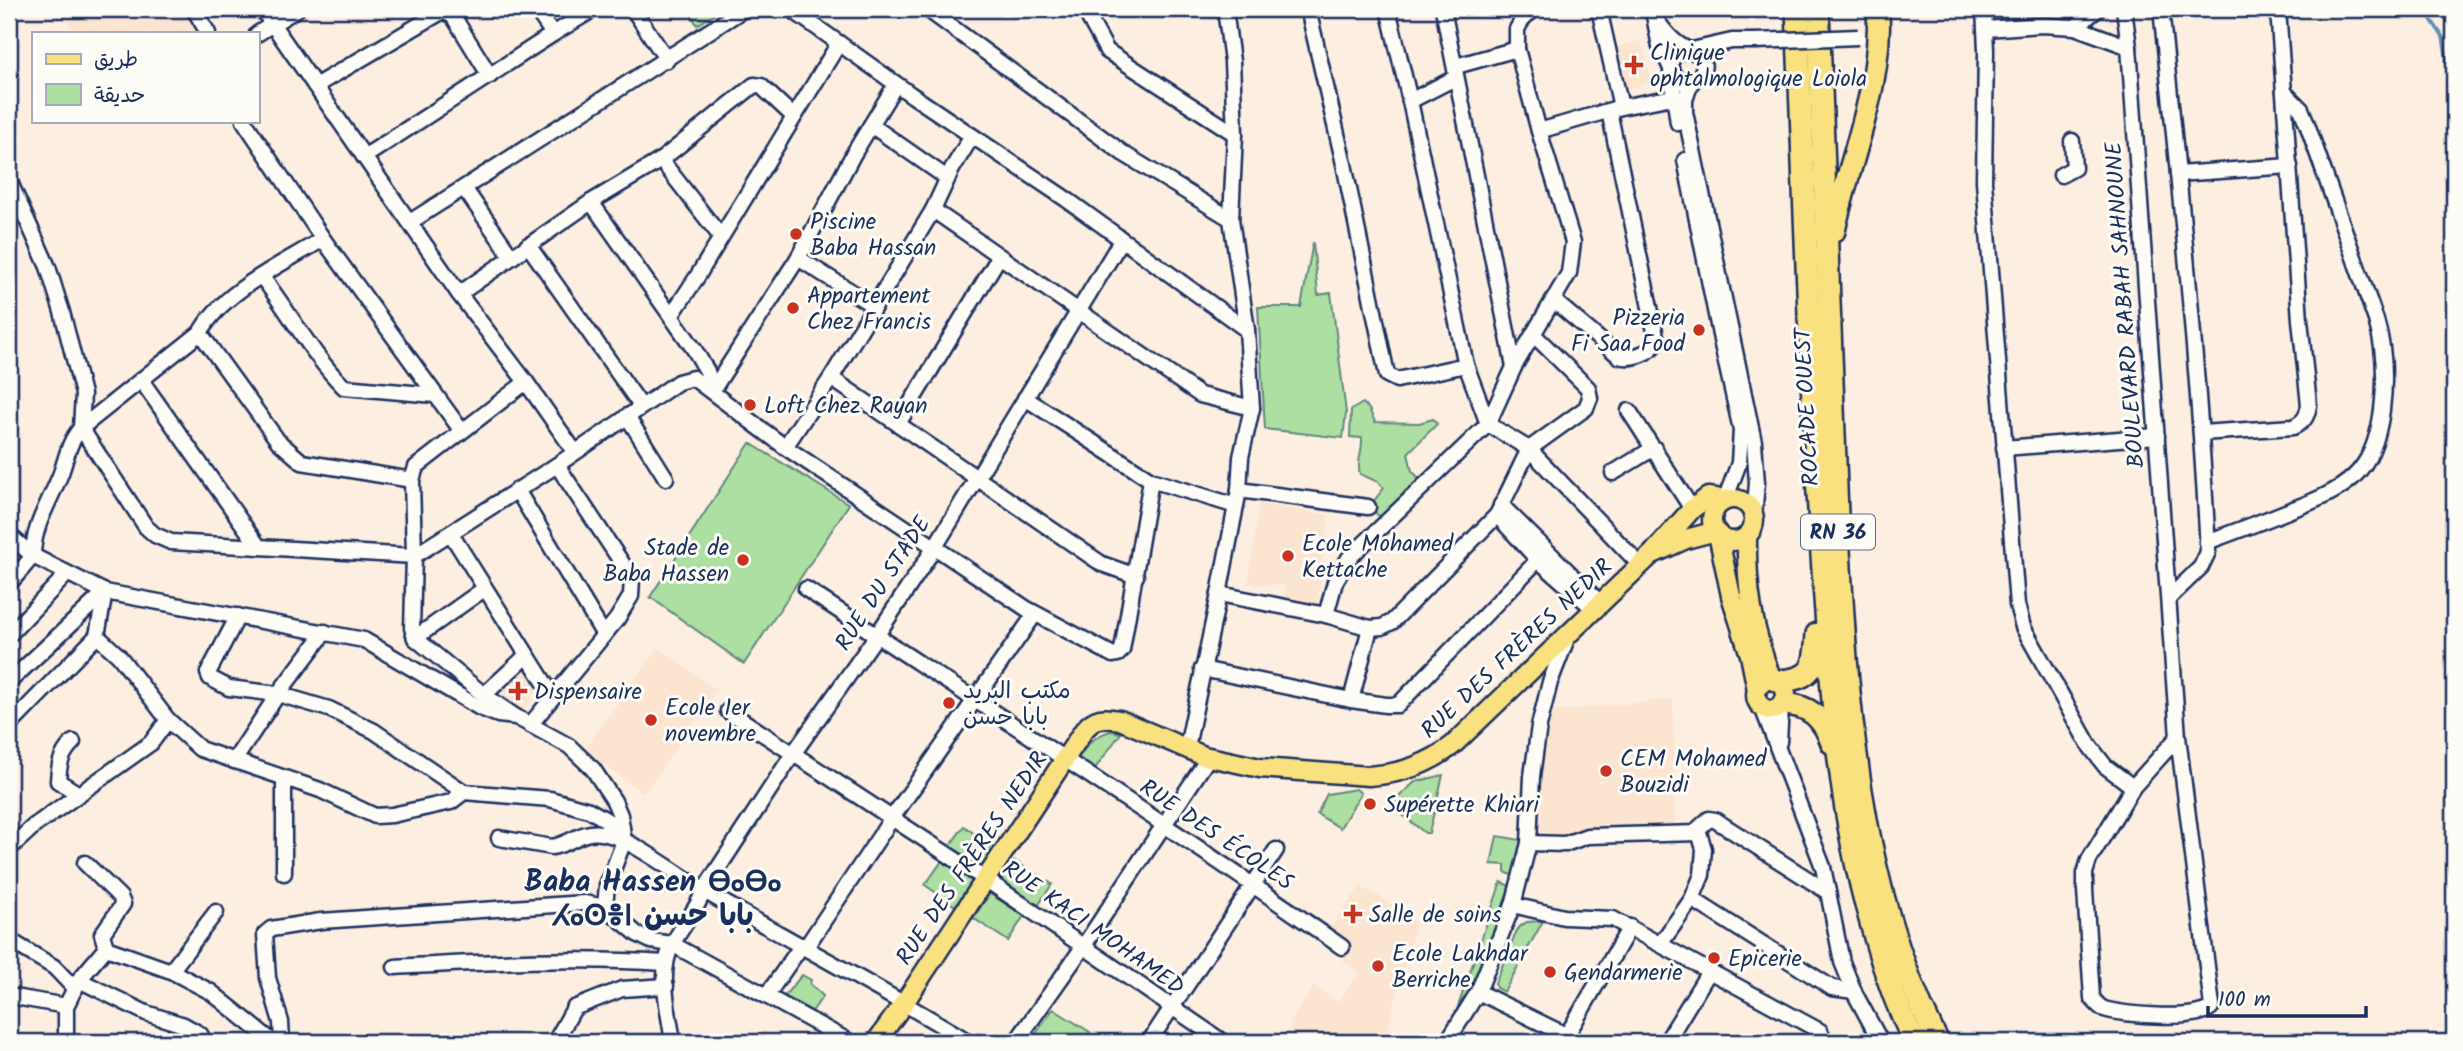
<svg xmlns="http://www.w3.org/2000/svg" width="2463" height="1051" font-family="Kalam,'Playpen Sans Arabic','Noto Sans Tifinagh',sans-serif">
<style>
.built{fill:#fbe4d0}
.green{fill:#acdfa1;stroke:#648780;stroke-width:2}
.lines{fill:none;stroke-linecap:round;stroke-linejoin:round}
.stream{stroke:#5f90b4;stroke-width:3.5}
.minor-casing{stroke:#1b2f5e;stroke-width:19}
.major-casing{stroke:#1b2f5e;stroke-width:23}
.highway-casing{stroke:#1b2f5e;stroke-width:26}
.minor{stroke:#fdfcf7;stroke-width:14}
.major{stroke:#fae180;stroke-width:18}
.highway{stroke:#fae180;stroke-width:21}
.minor-bridge-casing{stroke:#1b2f5e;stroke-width:19;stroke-linecap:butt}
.minor-bridge{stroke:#fdfcf7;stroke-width:14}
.poi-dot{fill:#c8321e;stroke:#fdfcf7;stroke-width:2.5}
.labels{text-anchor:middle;stroke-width:6;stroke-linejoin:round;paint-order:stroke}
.shield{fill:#fdfcf7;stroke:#5f6c8c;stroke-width:2}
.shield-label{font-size:21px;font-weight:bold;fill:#1b2f5e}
.poi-label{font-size:23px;fill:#1b2f5e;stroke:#fdfcf7;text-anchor:start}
.street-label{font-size:23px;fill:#1b2f5e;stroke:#fdfcf7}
.district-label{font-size:30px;font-weight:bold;fill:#1b2f5e;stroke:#fdfcf7}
</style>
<rect width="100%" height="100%" fill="#fceee0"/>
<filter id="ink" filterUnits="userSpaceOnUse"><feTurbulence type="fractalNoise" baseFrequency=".0143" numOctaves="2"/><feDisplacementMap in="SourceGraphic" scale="14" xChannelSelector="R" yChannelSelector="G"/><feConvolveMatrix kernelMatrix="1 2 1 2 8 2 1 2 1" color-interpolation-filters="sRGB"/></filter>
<g filter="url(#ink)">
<g class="built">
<path d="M75,9h111l13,24h-125l-7,-14z"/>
<path d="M1641,41l10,42 -24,6 -10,-42z"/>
<path d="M1259,504l70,11 -12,92 -33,-6v-16l-36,-1z"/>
<path d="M658,648l59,42 -73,103 -60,-43z"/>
<path d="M524,669l13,20 -13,22 -26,-17z"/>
<path d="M1673,699l2,126 -134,10 -3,-83 10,-40z"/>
<path d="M1360,887l18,9 38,27 -32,119h-61v-5l-31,-3 -2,-12 24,-35 24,15 21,-30 -16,-11 9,-14 -9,-3 -16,-11z"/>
</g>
<g class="green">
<path d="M688,9h32l1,1 -24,15z"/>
<path d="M1313,242l5,53 13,-2 15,120 -3,25 -78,-9 -7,-122h43z"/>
<path d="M1363,403l6,6 6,13 44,1 14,-4 4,5 -29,29 4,18 9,9 -16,11 -10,16 -14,11 -12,-11 15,-19 -6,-6 -18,-8c-4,-12 3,-23 2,-36l-12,-1 1,-27z"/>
<path d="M750,443l99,61 -105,160 -94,-67z"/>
<path d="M1111,731l10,2 -27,37 -16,-12c9,-13 17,-23 33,-27z"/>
<path d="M1443,775l-14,58h-4l-35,-28 25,-23z"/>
<path d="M1356,789l5,4 -21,35 -23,-14 10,-20z"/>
<path d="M964,826l32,24 -17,21 -32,-21z"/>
<path d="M1497,836l24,4 -7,36 -9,-4v-7l-14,-1z"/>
<path d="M942,861l32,22 -16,25 -33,-23z"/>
<path d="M1015,861l37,23 -16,25 -38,-25z"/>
<path d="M1501,882l9,4 -35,99 -21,33z"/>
<path d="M990,894l34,22 -16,25 -35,-23z"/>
<path d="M1543,921l-39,71 -8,-4 -1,-5 23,-55 9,-6z"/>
<path d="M802,975l9,5 -1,4 13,12 -14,20 -28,-16z"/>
<path d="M1053,1009l37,23 -6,10h-54z"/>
</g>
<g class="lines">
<path class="stream" d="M2424,9l19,28 5,29 6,17"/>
<defs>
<g id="minor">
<path d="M194,9l14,24"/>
<path d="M262,9l197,285 67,88 49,70"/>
<path d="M536,9l17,25 41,-25"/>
<path d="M633,9l34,51"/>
<path d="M791,9l122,87 153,103 181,131"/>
<path d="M927,9l197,145 107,65"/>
<path d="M1084,9l23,42 128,83"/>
<path d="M1308,9l36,155 43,211 10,5 69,-15"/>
<path d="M1443,9l71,358"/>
<path d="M1599,9l22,98"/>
<path d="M1984,9l2,41 -2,131 33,424 6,22 66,118 16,21 28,21"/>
<path d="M2124,9l5,38 49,690 34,269c-10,16 -89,9 -108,3 -5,-2 -8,-6 -12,-11l-7,-108v-17l4,-13 44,-73 45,-50"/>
<path d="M2161,9c19,180 38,362 47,543l-7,15 -32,31"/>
<path d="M1654,17c8,11 18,25 31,31 5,3 10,3 15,8 10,12 -2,26 -15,27l-11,-6 -4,-11 3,-10 13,-7"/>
<path d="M1655,21l5,26 10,19"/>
<path d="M2075,27l23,-18"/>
<path d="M1986,29l56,-4 33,2 54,20"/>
<path d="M257,34l40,-25"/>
<path d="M1692,50l40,-9h23"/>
<path d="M1456,66l61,-17"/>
<path d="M1671,72l7,51"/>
<path d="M1691,82l-6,18v12l69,330 3,41 -3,33"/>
<path d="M315,86l128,-75 10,5 37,60"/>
<path d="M1410,101l45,-23"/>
<path d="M244,121l79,118 138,191"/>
<path d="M871,125l76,53"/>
<path d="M1539,131l82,-24 52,-10"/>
<path d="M364,157l189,-123"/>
<path d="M661,160l60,77"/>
<path d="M1685,160l37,185 19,85 -2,33 -14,37"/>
<path d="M2178,174l112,-8"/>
<path d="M2061,175l13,-7 -2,-27"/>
<path d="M9,180l39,87 14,45 21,82 -2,34 65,99 9,8 16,7 243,14 -2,72 3,10 69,57 32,22"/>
<path d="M464,188l48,69"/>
<path d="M591,202l103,147 13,22 5,20"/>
<path d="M933,210l267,185 52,13"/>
<path d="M410,222l334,-213"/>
<path d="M528,245l113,161"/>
<path d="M798,258l76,48"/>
<path d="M262,277c28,36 50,78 82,110l91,8"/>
<path d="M459,294l132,-92 70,-42 93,-75 7,1 32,30"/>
<path d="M1553,300l66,56c12,4 32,-3 38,-15l-48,-230"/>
<path d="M671,316l26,-39 142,-234"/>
<path d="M200,333l78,108 24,21 110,18"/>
<path d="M1533,334l55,54 2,10 -4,10 -57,41 -41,-25 26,-57 55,-94 4,-31 -34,-111 -22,-82v-20l7,-12 11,-8"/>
<path d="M831,378l271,186 34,12"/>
<path d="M141,380l118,167"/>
<path d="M526,382l-110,85 -4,13 2,76 143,-91 121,-83 15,-4 92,69 242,162 86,46 5,-1 4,-4 29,-170"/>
<path d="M712,391l86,-133 56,-105 42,-69"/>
<path d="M1025,398l126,82 85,26"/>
<path d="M1629,411l63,98"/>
<path d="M627,416l39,62"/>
<path d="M898,424l101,-167"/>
<path d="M2201,433l92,-6c11,-5 14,-10 16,-22l-9,-85 -22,-311"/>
<path d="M785,447l46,-69 102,-168 19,-41 20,-33"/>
<path d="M2004,448l153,-12"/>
<path d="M1613,473l41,-25"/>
<path d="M517,490l87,145"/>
<path d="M1239,490l129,17"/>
<path d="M1501,505l99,98"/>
<path d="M1497,515l41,45 56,49"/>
<path d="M451,534l102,162"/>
<path d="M9,535l24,21 72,36 259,48 116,68 18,7 18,2 53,29 24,23 21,32 6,14 4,26"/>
<path d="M2207,542c27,-10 54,-20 81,-31 58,-22 85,-35 94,-101 4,-32 3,-60 -6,-90l-70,-199 -5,-12 -17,-17"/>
<path d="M9,584l24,-28c0,-31 17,-54 28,-83 6,-17 8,-32 20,-45l119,-95c22,-42 83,-69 123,-94"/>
<path d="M806,589c179,118 360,234 536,358"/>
<path d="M105,592l-8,44 22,20 49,64 32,29 120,41 55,26 17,-1 59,-13 13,-10 86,7 39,11 33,19"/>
<path d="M1219,594l107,21 44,13 12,-1 10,-5 105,-107 32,-66 111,116"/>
<path d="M1326,615l9,-33 14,-24 139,-134 -22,-59 -56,-264 -22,-92"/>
<path d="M238,616l-30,57 2,5 19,10 49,6 51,15 45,22 90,61"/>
<path d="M9,635l58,-61"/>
<path d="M415,638l69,-49"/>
<path d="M1202,669l149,31 35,5h12l140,-145"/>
<path d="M9,682l96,-90"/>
<path d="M484,695l42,-39"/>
<path d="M1351,700l19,-72"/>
<path d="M1762,707l61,160 19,95 13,32 26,48"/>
<path d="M728,711l257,168 238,163"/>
<path d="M530,725l87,-106 14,-23 1,-18 -75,-113"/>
<path d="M9,726l88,-90"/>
<path d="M73,742c-12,12 -14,22 -15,39l19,12"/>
<path d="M1779,742l2,-36"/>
<path d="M1187,747l32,-153 20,-104 2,-33 11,-49 -5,-78 -16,-111 4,-85 -3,-73 -7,-52"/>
<path d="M234,761l44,-67 47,-62"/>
<path d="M499,838l53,9c20,-3 28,-17 50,-14 25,3 78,43 102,58 88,51 178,98 265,151"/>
<path d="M1529,843l36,1 22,-8 112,-3"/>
<path d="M9,849l25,-23 117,-83 17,-23"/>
<path d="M284,873v-94"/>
<path d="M1692,899l10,-24 2,-26 -6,-20 11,-10 6,1 113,72"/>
<path d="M1513,905l51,12 49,2 207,112 5,11"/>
<path d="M605,907l2,-22 17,-44"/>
<path d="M9,940l45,27 21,22"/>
<path d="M1661,943l31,-44 140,89 22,3"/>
<path d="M806,947l86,-129 143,-204"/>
<path d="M106,948l65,23 40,21 62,50"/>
<path d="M395,967c91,-5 180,-10 270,-4"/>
<path d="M171,971l45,-59"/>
<path d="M79,980l67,33 38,12 16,9 4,8"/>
<path d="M1478,992l102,50"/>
<path d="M767,995l35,-50"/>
<path d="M9,996l57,10"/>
<path d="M1567,1035l63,-108"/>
<path d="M66,1042v-36l13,-26 27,-32 -4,-14 21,-30 -3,-7 -35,-34"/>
<path d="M282,1042l-1,-20 -13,-44 -3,-44 6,-5 50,-8 263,-18 21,4 32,27 14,7 21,3 178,98"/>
<path d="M555,1042l19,-34 48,-19 44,-3"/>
<path d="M673,1042c-4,-30 -16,-71 0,-99 10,-18 24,-33 31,-53l89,-136 84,-119 58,-88 186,-306"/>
<path d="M1016,1042l67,-95 126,-190"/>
<path d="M1149,1042l127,-192"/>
<path d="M1447,1042l31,-50 35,-87 16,-62 3,-67 7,-50 11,-44 18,-46"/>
<path d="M1666,1042l44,-72"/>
</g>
<g id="major">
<circle cx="1733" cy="520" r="21"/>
<path d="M1718,534l13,62 19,59 7,35"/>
<path d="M1747,536c-1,51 6,96 25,144"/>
<path d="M1655,553l31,-14 30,-8"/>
<circle cx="1771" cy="695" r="15"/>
<path d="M876,1042l28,-39 180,-273c11,-13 19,-13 36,-10l84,36 24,5 32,7 109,8c30,-2 60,-12 84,-31l199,-191 40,-45 16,-12 8,1 6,4"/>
</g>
<g id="highway">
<path d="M1797,9c8,192 13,384 27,575 8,115 15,228 47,339 11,41 24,82 44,119"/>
<path d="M1818,9l19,505c10,178 18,367 101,528"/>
<path d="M1834,231c16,-75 49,-145 44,-222"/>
<path d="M1778,681c36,-2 37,-14 39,-47"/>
<path d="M1783,704c27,1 40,14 49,39"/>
</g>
</defs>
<use href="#minor" class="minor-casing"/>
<use href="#major" class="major-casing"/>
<use href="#highway" class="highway-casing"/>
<use href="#minor" class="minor"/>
<use href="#major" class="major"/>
<use href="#highway" class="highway"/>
<defs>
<path id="minor-bridge" d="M1755,41l103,-4"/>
</defs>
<use href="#minor-bridge" class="minor-bridge-casing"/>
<use href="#minor-bridge" class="minor-bridge"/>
</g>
</g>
<g class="poi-dot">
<path d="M1630.5 54.5h7v7h7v7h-7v7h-7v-7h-7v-7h7z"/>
<circle cx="796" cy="234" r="7"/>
<circle cx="793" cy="308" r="7"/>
<circle cx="1699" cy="330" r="7"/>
<circle cx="750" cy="405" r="7"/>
<circle cx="1288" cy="556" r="7"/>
<circle cx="743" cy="560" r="7"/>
<path d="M514.5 680.5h7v7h7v7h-7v7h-7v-7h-7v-7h7z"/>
<circle cx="949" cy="703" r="7"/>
<circle cx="651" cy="720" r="7"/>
<circle cx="1606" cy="771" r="7"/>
<circle cx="1370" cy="804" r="7"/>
<path d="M1349.5 903.5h7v7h7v7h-7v7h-7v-7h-7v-7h7z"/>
<circle cx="1714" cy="958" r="7"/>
<circle cx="1378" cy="966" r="7"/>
<circle cx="1550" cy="972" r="7"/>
</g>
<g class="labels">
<rect class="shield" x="1801" y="514.5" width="74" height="35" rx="5"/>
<g class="shield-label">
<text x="1838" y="539">RN 36</text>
</g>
<g class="poi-label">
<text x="1650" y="60">Clinique<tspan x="1650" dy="26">ophtalmologique Loiola</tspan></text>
<text x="810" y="229">Piscine<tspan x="810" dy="26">Baba Hassan</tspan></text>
<text x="807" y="303">Appartement<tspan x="807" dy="26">Chez Francis</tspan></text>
<text x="1685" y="325" text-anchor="end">Pizzeria<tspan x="1685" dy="26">Fi Saa Food</tspan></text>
<text x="764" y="413">Loft Chez Rayan</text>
<text x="1302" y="551">Ecole Mohamed<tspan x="1302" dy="26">Kettache</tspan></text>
<text x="729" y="555" text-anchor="end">Stade de<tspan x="729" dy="26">Baba Hassen</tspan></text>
<text x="963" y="698">مكتب البريد<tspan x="963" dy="26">بابا حسن</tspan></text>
<text x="534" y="699">Dispensaire</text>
<text x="665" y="715">Ecole 1er<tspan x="665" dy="26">novembre</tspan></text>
<text x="1620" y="766">CEM Mohamed<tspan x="1620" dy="26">Bouzidi</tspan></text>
<text x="1384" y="812">Supérette Khiari</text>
<text x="1369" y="922">Salle de soins</text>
<text x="1392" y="961">Ecole Lakhdar<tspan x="1392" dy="26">Berriche</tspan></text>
<text x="1728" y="966">Epicerie</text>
<text x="1564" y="980">Gendarmerie</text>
</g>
<g class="street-label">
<text transform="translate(2124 305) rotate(-94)" y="8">BOULEVARD RABAH SAHNOUNE</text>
<text transform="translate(1806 407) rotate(-93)" y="8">ROCADE OUEST</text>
<text transform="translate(882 583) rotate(-57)" y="8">RUE DU STADE</text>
<text transform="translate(1516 648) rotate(-43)" y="8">RUE DES FRÈRES NEDIR</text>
<text transform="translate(1217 834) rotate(34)" y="8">RUE DES ÉCOLES</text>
<text transform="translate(971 858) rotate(-56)" y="8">RUE DES FRÈRES NEDIR</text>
<text transform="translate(1094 927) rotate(35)" y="8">RUE KACI MOHAMED</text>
</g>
<g class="district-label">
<text x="653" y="891">Baba Hassen ⴱⴰⴱⴰ<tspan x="653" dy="34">ⵃⴰⵙⴻⵏ بابا حسن</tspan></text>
</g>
</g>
<rect width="2463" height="1051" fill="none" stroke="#fdfcf7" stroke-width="35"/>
<rect x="18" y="18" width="2428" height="1016" fill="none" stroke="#1b2f5e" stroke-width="2.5" filter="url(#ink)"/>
<rect x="32" y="32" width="228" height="91" fill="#fdfcf7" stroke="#a3aaba" stroke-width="2"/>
<rect x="46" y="54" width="35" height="10" fill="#fae180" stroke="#a3aaba" stroke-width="2"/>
<text x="94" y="66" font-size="21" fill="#1b2f5e">طريق</text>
<rect x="46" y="84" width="35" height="21" fill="#acdfa1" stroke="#a3aaba" stroke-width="2"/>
<text x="94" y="102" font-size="21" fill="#1b2f5e">حديقة</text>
<path d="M2208 1006v10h158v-10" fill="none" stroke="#1b2f5e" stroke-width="3.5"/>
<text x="2218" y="1006" font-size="21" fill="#1b2f5e" stroke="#fdfcf7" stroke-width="5" paint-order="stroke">100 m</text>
</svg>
